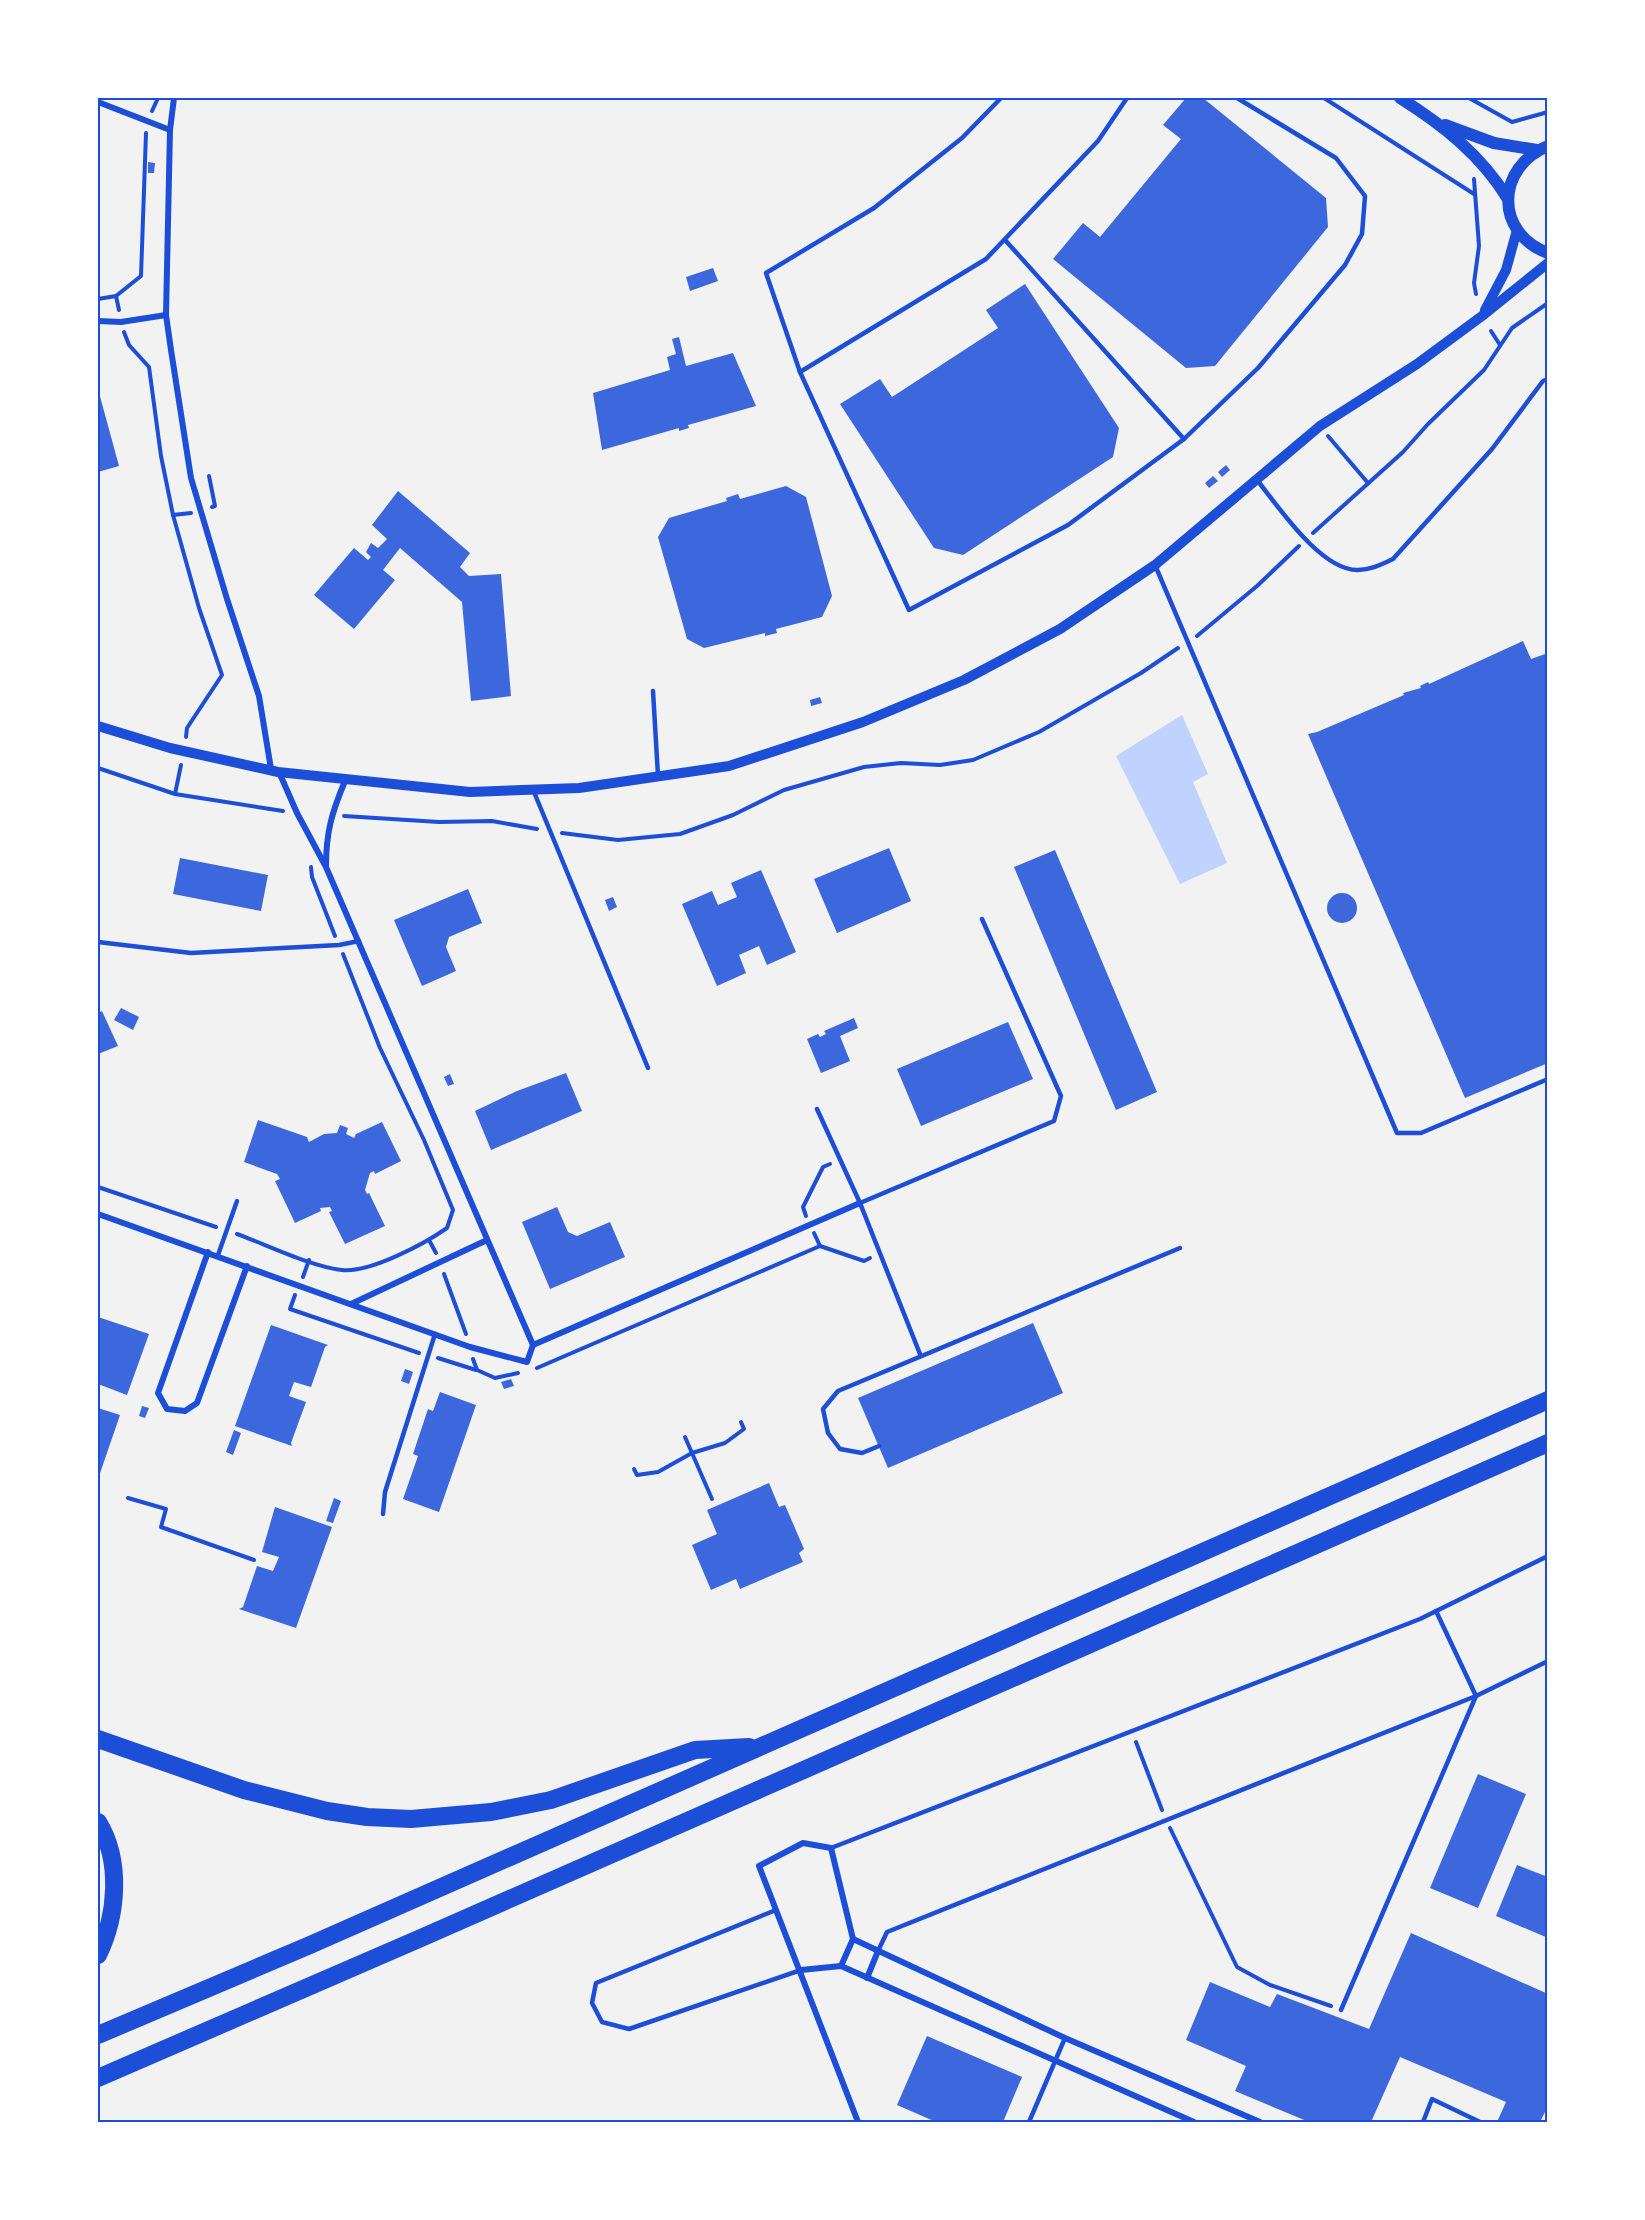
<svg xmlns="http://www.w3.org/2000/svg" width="1645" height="2220" font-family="'Times New Roman',serif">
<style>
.water{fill:#bfd3fe}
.building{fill:#3d67dc}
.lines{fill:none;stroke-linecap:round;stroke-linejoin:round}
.path{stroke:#1d4ed8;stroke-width:4}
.service{stroke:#1d4ed8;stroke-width:4.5}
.minor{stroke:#1d4ed8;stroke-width:6}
.tertiary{stroke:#1d4ed8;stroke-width:10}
.secondary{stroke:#1d4ed8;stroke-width:12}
.motorway{stroke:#1d4ed8;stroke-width:18}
.neatline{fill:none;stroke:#1d4ed8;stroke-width:2}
</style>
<rect width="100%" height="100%" fill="#f2f2f2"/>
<path class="water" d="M1182,715l26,59 -15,8 34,81 -47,21 -64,-128z"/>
<g class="building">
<path d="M1186,98h17l123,100 2,29 -113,139 -29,2 -133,-109 30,-36 17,14 81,-98 -18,-14z"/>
<path d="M148,162l7,1 -1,10h-6z"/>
<path d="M713,268l5,13 -28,10 -4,-14z"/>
<path d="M1025,284l94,144 -6,29 -150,98 -29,-7 -94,-144 40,-25 12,18 106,-69 -12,-18z"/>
<path d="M679,337l7,29 47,-13 23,53 -68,19 1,3 -10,3v-3l-77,22 -9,-57 77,-23 -3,-13 9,-3 -4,-15z"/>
<path d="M98,389l21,77 -21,6z"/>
<path d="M1226,465l4,5 -8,7 -4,-5z"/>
<path d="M1213,476l5,5 -9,7 -4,-5z"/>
<path d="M786,486l20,11 26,99 -10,21 -46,12 1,4 -12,3v-3l-61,15 -17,-9 -29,-102 11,-19 58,-17 -1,-3 12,-4 2,5z"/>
<path d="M398,491l72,62 -10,14 9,9 32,-2 10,122 -40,5 -9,-99 -62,-54 -17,22 12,10 -41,49 -40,-34 40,-47 14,12 3,-3 -5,-5 5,-9 7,5 9,-9 -15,-14z"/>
<path d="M1523,641l8,18 17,-6v410l-83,35 -157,-364 9,-2 87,-37 -1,-2 18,-5 -1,-2 8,-4 1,2z"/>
<path d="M820,697l2,6 -11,3 -1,-6z"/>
<path d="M889,848l22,53 -74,32 -23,-54z"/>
<path d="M1055,850l102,242 -41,18 -102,-243z"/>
<path d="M180,858l88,17 -7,36 -88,-17z"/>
<path d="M761,870l35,82 -29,13 -8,-19 -20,9 7,18 -29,13 -35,-82 30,-13 6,14 19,-8 -6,-14z"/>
<path d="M468,889l14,34 -33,14 -3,10 10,24 -34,15 -28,-66z"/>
<circle cx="1342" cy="908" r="15"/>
<path d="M613,897l4,10 -8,4 -4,-11z"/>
<path d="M121,1008l18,9 -6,13 -19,-10z"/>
<path d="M102,1011l16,35 -20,8v-41z"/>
<path d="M854,1018l4,10 -18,8 10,25 -29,12 -14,-34 11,-5 2,3 6,-3 -2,-3z"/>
<path d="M1008,1022l25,57 -112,47 -24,-57z"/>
<path d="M566,1073l16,38 -91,39 -16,-39 42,-20z"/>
<path d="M450,1074l4,10 -6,2 -4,-9z"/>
<path d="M258,1120l49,17 2,5 15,-8 13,-1 3,-8 8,3 -2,6 8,4 2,-4 26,-12 19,39 -26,13 -1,-3 -4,2 -5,17 2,4 2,-1 16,33 -40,18 -16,-32 3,-1 -2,-4 -10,1 1,3 -26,12 -20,-42 5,-2 -3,-5 -33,-12z"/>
<path d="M557,1207l11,25 9,4 33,-14 15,35 -75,32 -28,-67z"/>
<path d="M98,1317l51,17 -22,61 -29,-11z"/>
<path d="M1033,1323l30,70 -175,75 -30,-70z"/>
<path d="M271,1325l57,20 -3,2 -14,40 -17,-5 -5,14 17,6 -15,41 1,3 -57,-20z"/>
<path d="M405,1369l8,3 -4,12 -8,-3z"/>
<path d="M511,1379l3,7 -10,3 -3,-7z"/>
<path d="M440,1392l36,13 -37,107 -36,-13 15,-43 -5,-2 15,-45 5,2z"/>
<path d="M142,1406l7,2 -4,10 -6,-2z"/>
<path d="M98,1408l22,7 -22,64z"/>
<path d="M234,1430l7,3 -8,22 -7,-3z"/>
<path d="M769,1483l10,24 6,-2 19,44 -5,4 4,9 -63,27 -4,-10 -25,11 -19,-45 25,-11 -10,-24z"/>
<path d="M334,1498l7,3 -8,22 -7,-2z"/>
<path d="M275,1507l57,20 -36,101 -57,-19 4,-2 14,-41 16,5 6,-14 -17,-5z"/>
<path d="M1478,1774l48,20 -48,114 -48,-20z"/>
<path d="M1517,1865l31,12v61l-52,-22z"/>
<path d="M1411,1933l137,61v112l-8,16h-43l9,-20 -106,-45 -29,65h-62l-74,-31 11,-25 -60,-26 24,-58 60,25 7,-13 92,35z"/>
<path d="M927,2036l95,41 -19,45h-67l-39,-17z"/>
</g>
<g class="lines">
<g class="path">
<path d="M1324,98l150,96"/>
<path d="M1469,98l43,24 36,-10"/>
<path d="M152,111l6,-13"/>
<path d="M1474,179l5,67 -5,37 2,11"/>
<path d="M116,296l3,14"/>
<path d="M98,299l18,-3 25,-20 5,-143"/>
<path d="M1491,331l9,14"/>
<path d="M124,332l5,13 20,22 12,89 12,59 18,-2"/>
<path d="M1328,436l40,47"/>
<path d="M209,476l6,30 -3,1"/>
<path d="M173,515l26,93 23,67 -35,53 -1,9"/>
<path d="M1313,533l90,-81 25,-28 56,-54 28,-42 36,-25"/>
<path d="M1197,636l60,-50 42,-40"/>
<path d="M98,768l77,26 108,17"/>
<path d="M175,794l6,-29"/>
<path d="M344,816l95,6 53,-1 45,8"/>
<path d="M562,833l56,7 62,-6 53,-19 51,-25 80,-23 37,-4 39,2 33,-5 66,-28 102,-59 37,-25"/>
<path d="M311,867l1,10 23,59"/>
<path d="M98,1187l118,40"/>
<path d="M806,1216l-3,-9 20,-40 7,-3"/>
<path d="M237,1234c30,11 75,33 105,36 28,3 82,-26 105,-42l6,-18 -29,-70 -44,-92 -37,-94"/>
<path d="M429,1240l7,13"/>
<path d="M820,1246l44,15 6,-3"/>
<path d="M444,1274l22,60"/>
<path d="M303,1277l6,-17"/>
<path d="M295,1295l-5,14 129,44"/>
<path d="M438,1358l38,12"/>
<path d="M473,1359l4,11 18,8 23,-5"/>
<path d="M537,1368l283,-122 -6,-13"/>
<path d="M685,1437l27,62"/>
<path d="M634,1469l3,6 21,-3 34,-19 33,-10 19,-14 -3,-7"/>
<path d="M128,1498l38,11 -5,18 93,33"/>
<path d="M1136,1742l26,68"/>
<path d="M1170,1828l67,139 33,18 61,21"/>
</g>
<g class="service">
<path d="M1001,98l-39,40 -88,70 -108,65 34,99 109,238 159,-85 116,-86 74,-71 87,-103 17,-31 3,-38 -29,-38 -99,-60"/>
<path d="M1005,240l179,199"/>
<path d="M800,372l186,-113 112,-118 29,-43"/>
<path d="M1257,480c21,26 64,91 101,90 13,0 24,-6 35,-11l99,-110 51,-68 5,-2"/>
<path d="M1155,565l242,568h24l127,-54"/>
<path d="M653,691l5,85"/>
<path d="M534,792l114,276"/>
<path d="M98,942l93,11 148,-8 20,-4"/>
<path d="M817,1109l43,94 60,151"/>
<path d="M860,1203l194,-82 7,-25 -79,-177"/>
<path d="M218,1255l19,-54"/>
<path d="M879,1446l-17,7 -22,-4 -12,-16 -5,-24 15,-18 342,-143"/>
<path d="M383,1514l2,-22 50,-158"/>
<path d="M831,1848l589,-229 128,-63"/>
<path d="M776,1910l-180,73 -4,20 10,19 27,7 172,-59"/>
<path d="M878,1951l9,-19 589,-236 72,-35"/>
<path d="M1341,2010l135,-314 -40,-85"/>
<path d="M1029,2122l36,-84"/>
<path d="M1423,2122l9,-23 48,23"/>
</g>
<g class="minor">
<path d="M174,98l-4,32 -4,185 5,35 20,128 36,121 32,97 12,73"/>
<path d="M98,102l72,28"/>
<path d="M98,321l23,1 45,-7"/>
<path d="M326,866c0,-34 6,-54 19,-85"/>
<path d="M98,1214l372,133 57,15 6,-17 -207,-478 -29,-54 -18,-41"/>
<path d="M208,1252l-50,141 9,16 18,2 12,-8 50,-137"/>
<path d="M351,1304l136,-64"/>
<path d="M533,1345l327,-142"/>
<path d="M853,1939l212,99 195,84"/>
<path d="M841,1966l12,-27 -22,-91 -28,-5 -44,23 99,256"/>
<path d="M801,1970l40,-4 353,156"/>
<path d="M867,1978l11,-27"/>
</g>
<g class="tertiary">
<path d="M1485,310l21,-40 11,-40"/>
<path d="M98,726l72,22 108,24 192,20 109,-4 150,-22 134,-44 101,-42 96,-51 95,-64 165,-139 97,-62 65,-48 66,-53"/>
</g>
<g class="secondary">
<path d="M1400,98c43,27 81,57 108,101"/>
<path d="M1445,125l49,18 43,7"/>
<path d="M1548,146c-52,21 -54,87 0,107"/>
</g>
<g class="motorway">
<path d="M98,1739l146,51 83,21 40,6 44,2 80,-7 60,-12 144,-50 54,-3"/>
<path d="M98,1822c24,39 19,94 0,133"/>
<path d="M98,2035l212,-90 1238,-545"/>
<path d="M98,2078l323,-140 1127,-495"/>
</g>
</g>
<rect width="1645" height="2220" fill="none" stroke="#ffffff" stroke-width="198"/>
<rect x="99" y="99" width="1447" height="2022" class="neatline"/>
</svg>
